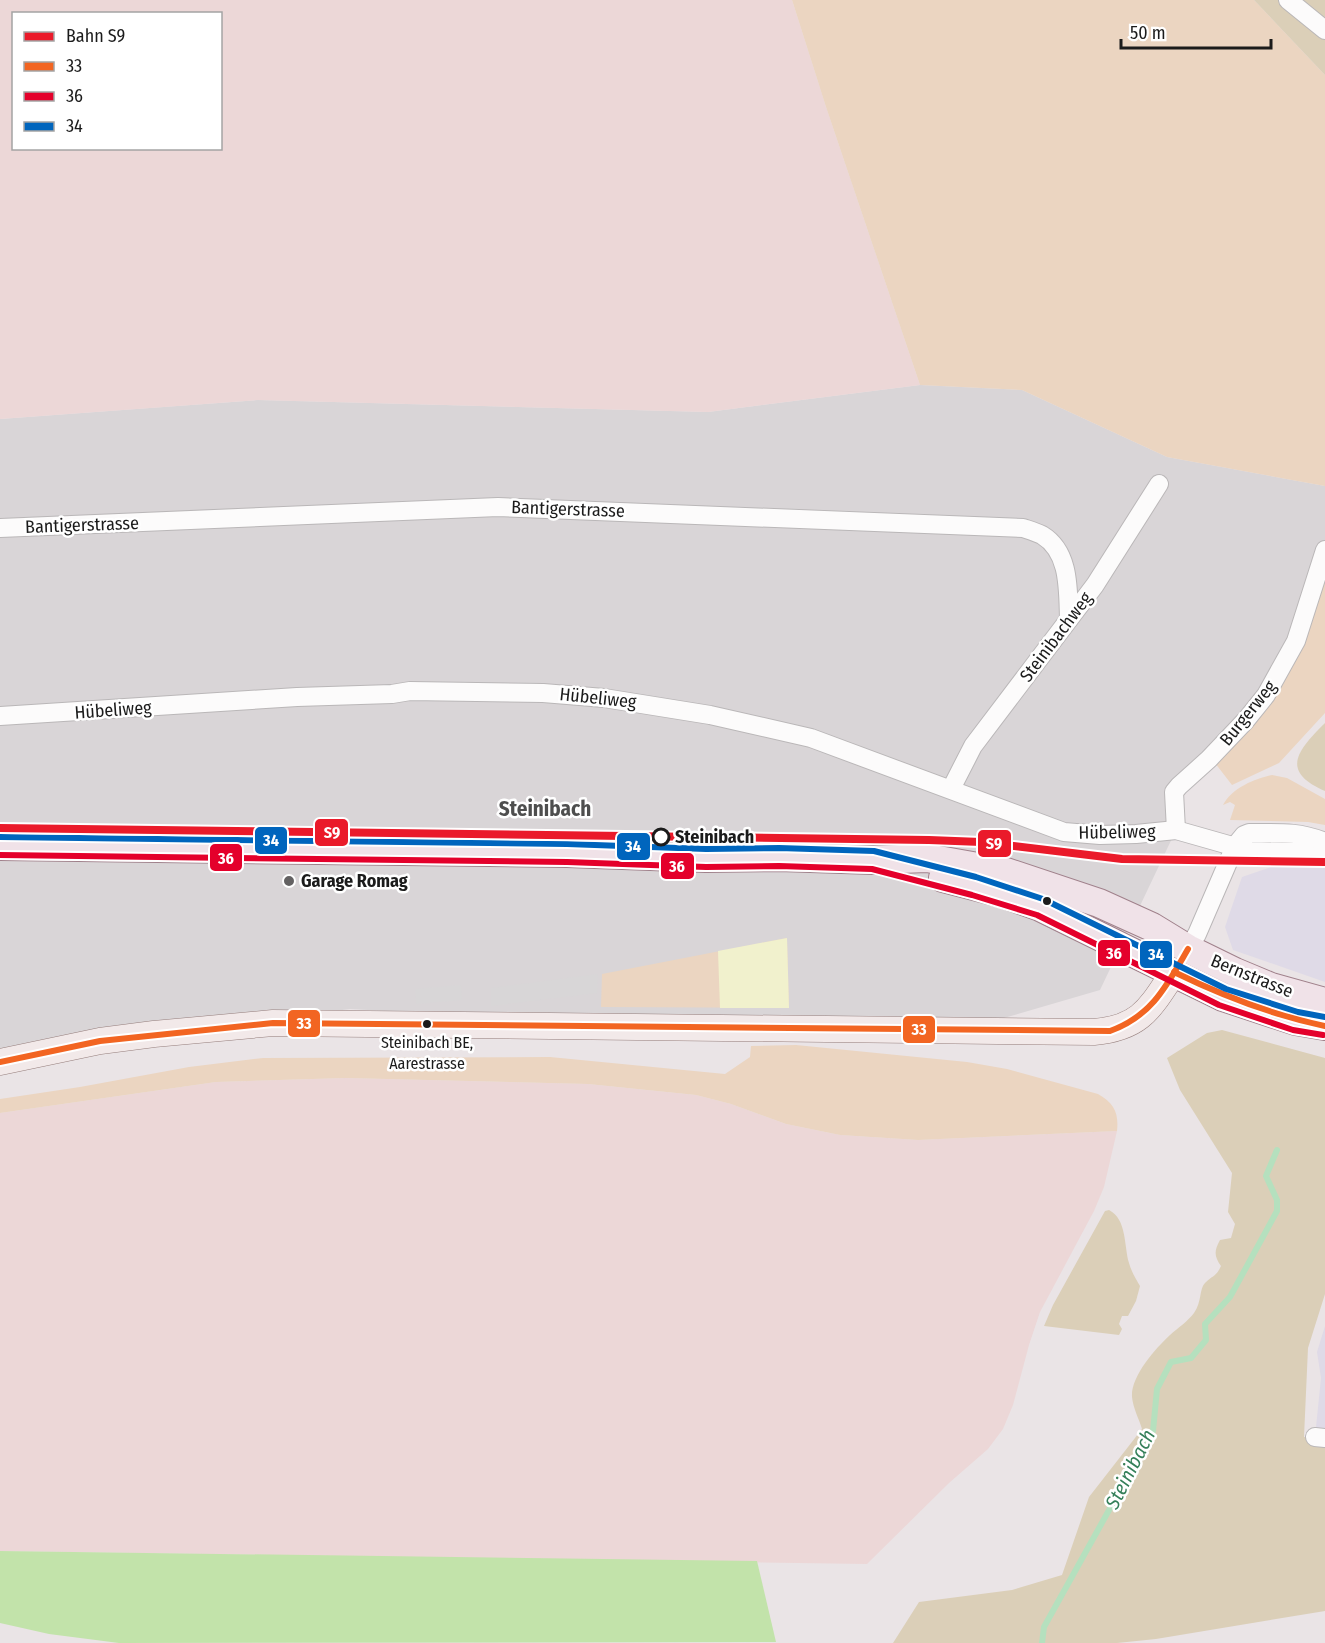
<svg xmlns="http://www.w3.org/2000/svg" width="1325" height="1643" font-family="'Fira Sans Condensed',sans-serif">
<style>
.residential{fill:#d9d5d7}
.industrial{fill:#dfdae7}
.farmland{fill:#ecd7d7;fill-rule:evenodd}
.grass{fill:#ebd5c1}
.forest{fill:#dbcfb8}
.park{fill:#f1f1cd}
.pitch{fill:#c2e3aa}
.parking{fill:#d8d6d7}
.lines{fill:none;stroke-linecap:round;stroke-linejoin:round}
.stream{stroke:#b5e0be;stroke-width:6}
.street-casing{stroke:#bab7b8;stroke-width:20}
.secondary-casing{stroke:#957e7c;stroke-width:27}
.primary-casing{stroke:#a0818b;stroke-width:30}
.street{stroke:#fcfbfb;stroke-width:18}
.secondary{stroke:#f2e9e9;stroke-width:26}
.primary{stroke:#f0e2e8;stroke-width:28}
.bus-1-casing{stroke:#fff;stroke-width:10}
.bus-2-casing{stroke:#fff;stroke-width:10}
.bus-3-casing{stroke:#fff;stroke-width:10}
.bus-1{stroke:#f26522;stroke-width:6}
.bus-2{stroke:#e4002b;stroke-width:6}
.bus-3{stroke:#0065bd;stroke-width:6}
.rail-1-casing{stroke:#fff;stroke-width:12}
.rail-1{stroke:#ea1a2a;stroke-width:8}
.stop-dot{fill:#fff;stroke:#1b1b1b;stroke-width:3}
.poi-dot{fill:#636162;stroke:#fff;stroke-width:2}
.bus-dot{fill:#1b1b1b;stroke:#fff;stroke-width:2}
.labels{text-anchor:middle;stroke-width:5;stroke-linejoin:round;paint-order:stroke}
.bus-label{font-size:16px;fill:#1b1b1b;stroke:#fff}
.street-label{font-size:18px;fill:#1b1b1b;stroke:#fff}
.stop-label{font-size:18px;font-weight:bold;fill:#1b1b1b;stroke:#fff;text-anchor:start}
.poi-label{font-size:18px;font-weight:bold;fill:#1b1b1b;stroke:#fff;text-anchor:start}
.water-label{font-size:20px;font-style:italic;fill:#35805a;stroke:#fff}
.quarter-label{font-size:21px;font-weight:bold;fill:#4e4e4e;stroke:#fff}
.line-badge{stroke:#fff;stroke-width:2}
.badge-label{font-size:16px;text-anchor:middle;font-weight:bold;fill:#fff}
</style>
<rect width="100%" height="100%" fill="#eae4e6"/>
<path class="residential" d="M920,385l102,5 145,67 158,29v64l-42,117 -104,119 -3,44 -76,160 -103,30 -348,6 -299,-17 -196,25 -154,28v-643l258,-19 450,12z"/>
<g class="industrial">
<path d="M1275,857h50v125l-92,-32 -8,-23 17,-50 32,-11z"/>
<path d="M1325,1326v112l-10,-1 6,-59 -4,-26z"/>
</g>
<g class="farmland">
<path d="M0,0h792l34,107 94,278 -212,27 -450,-12 -258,19zM14,14h206v134h-206z"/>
<path d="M346,1078l242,6 108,11 35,9 55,20 54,11 78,5 199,-9 -13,56 -10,24 -54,101 -11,33 -16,60 -10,24 -15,20 -39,34 -82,81 -867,-13v-438l216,-31z"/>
</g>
<g class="grass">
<path d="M792,0h462l71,75v411l-158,-29 -145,-67 -102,-5 -94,-278z"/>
<path d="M1325,580v133l-46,50 -47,22 -17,-22c19,-21 43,-42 59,-65 24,-37 38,-76 51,-118z"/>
<path d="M1272,775l15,3 38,21v26l-17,-3 -78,-2 5,-15 -5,-3 -7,3c9,-17 31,-26 49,-30z"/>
<path d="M787,938l2,70 -188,-1 1,-33z"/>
<path d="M796,1045l171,17 40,7 91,25c16,9 21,19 19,37l-199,9 -78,-5 -54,-11 -55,-20 -35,-9 -108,-11 -242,-6 -130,4 -216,31v-14l80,-12 109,-20 74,-9 287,-1 175,17 25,-17 1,-11z"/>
</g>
<g class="forest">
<path d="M1254,0h71v75z"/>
<path d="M1325,723v68c-46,-20 -27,-41 0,-68z"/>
<path d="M1222,1030l103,28v236l-17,54 -4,89 21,1v173l-169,28 -39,4h-224l26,-41 93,-12 50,-15 27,-78 53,-68c-3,-10 -9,-21 -10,-32 -1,-21 23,-48 38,-62 8,-7 18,-14 24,-22 8,-11 5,-24 11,-30 8,-8 11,-6 16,-17 -7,-10 -7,-15 -1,-26l11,-2 4,-14 -7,-12 4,-39 -52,-83 -13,-32 40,-25z"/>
<path d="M1109,1210c18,9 15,36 20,53 2,8 7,16 11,23l-4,15 -8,15h-6l-3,8 3,5 -3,6 -75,-9 9,-21 52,-94z"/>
</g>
<path class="park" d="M787,938l2,70h-69l-2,-57z"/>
<path class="pitch" d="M0,1551l757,10 19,81 -657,1 -70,-9 -49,-11z"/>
<g class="parking">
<path d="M598,974l-1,19 -106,13v-18z"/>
<path d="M461,985l1,15 -46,4 -1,-15z"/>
</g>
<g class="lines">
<path class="stream" d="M1042,1643l2,-16 109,-196 4,-42 14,-27 20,-4 15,-18 -1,-16 25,-27 47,-86v-11l-11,-24 11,-26"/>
<defs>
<g id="street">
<path d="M1288,0l37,30"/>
<path d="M0,528l498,-21 525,21c6,2 13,4 19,7 28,17 26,54 27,84"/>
<path d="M0,716l297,-19 95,-3 18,-3 133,2 61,5 106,17 101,23 253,94 36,3 36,-1 40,-4 74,21 56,1 19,-5"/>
<path d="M951,789l22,-43 122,-161 64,-101"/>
<path d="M1176,830l-2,-38 5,-6 30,-27 37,-39 20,-25 30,-54 29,-91"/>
<path d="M1188,949l9,-15 38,-88 9,-11 5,-2c29,0 49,-2 76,9"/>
<path d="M1315,1437l10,1"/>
</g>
<path id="secondary" d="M0,1062l100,-21 54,-7 119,-11 821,9c47,-4 56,-24 80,-60"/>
<g id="primary">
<path d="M0,846l567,7 139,5 73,-1 94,3 54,-2 79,14 93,31 53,24 36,22 47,23 36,15 54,15"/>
<path d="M943,878l58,15 39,14 183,90 73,24 29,5"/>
</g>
</defs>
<use href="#street" class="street-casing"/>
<use href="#secondary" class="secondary-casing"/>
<use href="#primary" class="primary-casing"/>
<use href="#street" class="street"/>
<use href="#secondary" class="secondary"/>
<use href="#primary" class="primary"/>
<defs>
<g id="bus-1">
<path d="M1174,972c49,24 98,43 151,54"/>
<path d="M0,1062l100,-21 173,-18 837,8c42,-15 57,-46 78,-82"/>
</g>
<path id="bus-2" d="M0,855l567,7 139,5 73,-1 93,3 100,26 65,20 182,90 74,25 30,5"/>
<path id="bus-3" d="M0,837l567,7 139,5 73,-1 95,3 102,26 67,22 183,90 72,23 27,5"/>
</defs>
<use href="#bus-1" class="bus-1-casing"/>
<use href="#bus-2" class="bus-2-casing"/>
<use href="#bus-3" class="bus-3-casing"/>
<use href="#bus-1" class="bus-1"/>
<use href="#bus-2" class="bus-2"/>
<use href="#bus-3" class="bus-3"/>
<defs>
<path id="rail-1" d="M0,828l929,12 52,2 141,17 203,3"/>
</defs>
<use href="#rail-1" class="rail-1-casing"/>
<use href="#rail-1" class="rail-1"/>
</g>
<circle class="stop-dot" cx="661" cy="837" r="8"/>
<circle class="poi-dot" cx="289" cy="881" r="6"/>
<g class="bus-dot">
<circle cx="1047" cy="901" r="5"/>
<circle cx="427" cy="1024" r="5"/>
</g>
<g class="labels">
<g class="bus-label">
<text x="427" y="1048">Steinibach BE,<tspan x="427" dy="21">Aarestrasse</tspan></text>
</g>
<g class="street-label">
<text transform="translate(568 509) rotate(2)" y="6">Bantigerstrasse</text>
<text transform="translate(82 525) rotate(-2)" y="6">Bantigerstrasse</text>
<text transform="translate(1056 637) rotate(-53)" y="6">Steinibachweg</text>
<text transform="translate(598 698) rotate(6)" y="6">Hübeliweg</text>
<text transform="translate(113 710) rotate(-4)" y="6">Hübeliweg</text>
<text transform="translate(1248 713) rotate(-51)" y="6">Burgerweg</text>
<text transform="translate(1117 832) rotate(-1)" y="6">Hübeliweg</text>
<text transform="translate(1252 976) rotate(22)" y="6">Bernstrasse</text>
</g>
<g class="stop-label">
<text x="675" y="843">Steinibach</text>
</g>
<g class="poi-label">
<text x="301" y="887">Garage Romag</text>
</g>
<g class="water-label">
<text transform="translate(1130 1469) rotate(-63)" y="7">Steinibach</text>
</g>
<g class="quarter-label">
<text x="545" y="816">Steinibach</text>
</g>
</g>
<g class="line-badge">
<rect x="314" y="818" width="35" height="29" rx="6" fill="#ea1a2a"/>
<rect x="254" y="826" width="34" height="29" rx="6" fill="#0065bd"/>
<rect x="977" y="829" width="35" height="29" rx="6" fill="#ea1a2a"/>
<rect x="616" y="832" width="35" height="29" rx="6" fill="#0065bd"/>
<rect x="209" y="843" width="34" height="29" rx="6" fill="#e4002b"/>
<rect x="660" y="852" width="35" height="28" rx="6" fill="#e4002b"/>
<rect x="1097" y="939" width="34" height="28" rx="6" fill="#e4002b"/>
<rect x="1139" y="940" width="34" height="29" rx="6" fill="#0065bd"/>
<rect x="287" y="1009" width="34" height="29" rx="6" fill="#f26522"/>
<rect x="902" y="1015" width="34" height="29" rx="6" fill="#f26522"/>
</g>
<g class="badge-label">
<text x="332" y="838">S9</text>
<text x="271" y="846">34</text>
<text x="994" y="849">S9</text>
<text x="633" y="852">34</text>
<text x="226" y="864">36</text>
<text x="677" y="872">36</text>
<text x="1114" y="959">36</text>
<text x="1156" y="960">34</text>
<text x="304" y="1029">33</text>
<text x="919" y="1035">33</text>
</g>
<rect x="12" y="12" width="210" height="138" fill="#ffffff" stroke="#a4a4a4" stroke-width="1.5"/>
<rect x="24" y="32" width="30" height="9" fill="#ea1a2a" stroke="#a4a4a4" stroke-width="1.5"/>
<text x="66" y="42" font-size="18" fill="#1b1b1b">Bahn S9</text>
<rect x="24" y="62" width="30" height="9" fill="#f26522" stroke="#a4a4a4" stroke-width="1.5"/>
<text x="66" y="72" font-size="18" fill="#1b1b1b">33</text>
<rect x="24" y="92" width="30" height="9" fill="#e4002b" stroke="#a4a4a4" stroke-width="1.5"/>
<text x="66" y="102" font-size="18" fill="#1b1b1b">36</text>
<rect x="24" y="122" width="30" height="9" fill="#0065bd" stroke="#a4a4a4" stroke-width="1.5"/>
<text x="66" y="132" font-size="18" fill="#1b1b1b">34</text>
<path d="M1121 39v9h150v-9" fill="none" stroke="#1b1b1b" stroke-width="3"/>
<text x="1130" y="39" font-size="18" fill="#1b1b1b" stroke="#ffffff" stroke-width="4.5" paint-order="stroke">50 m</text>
</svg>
